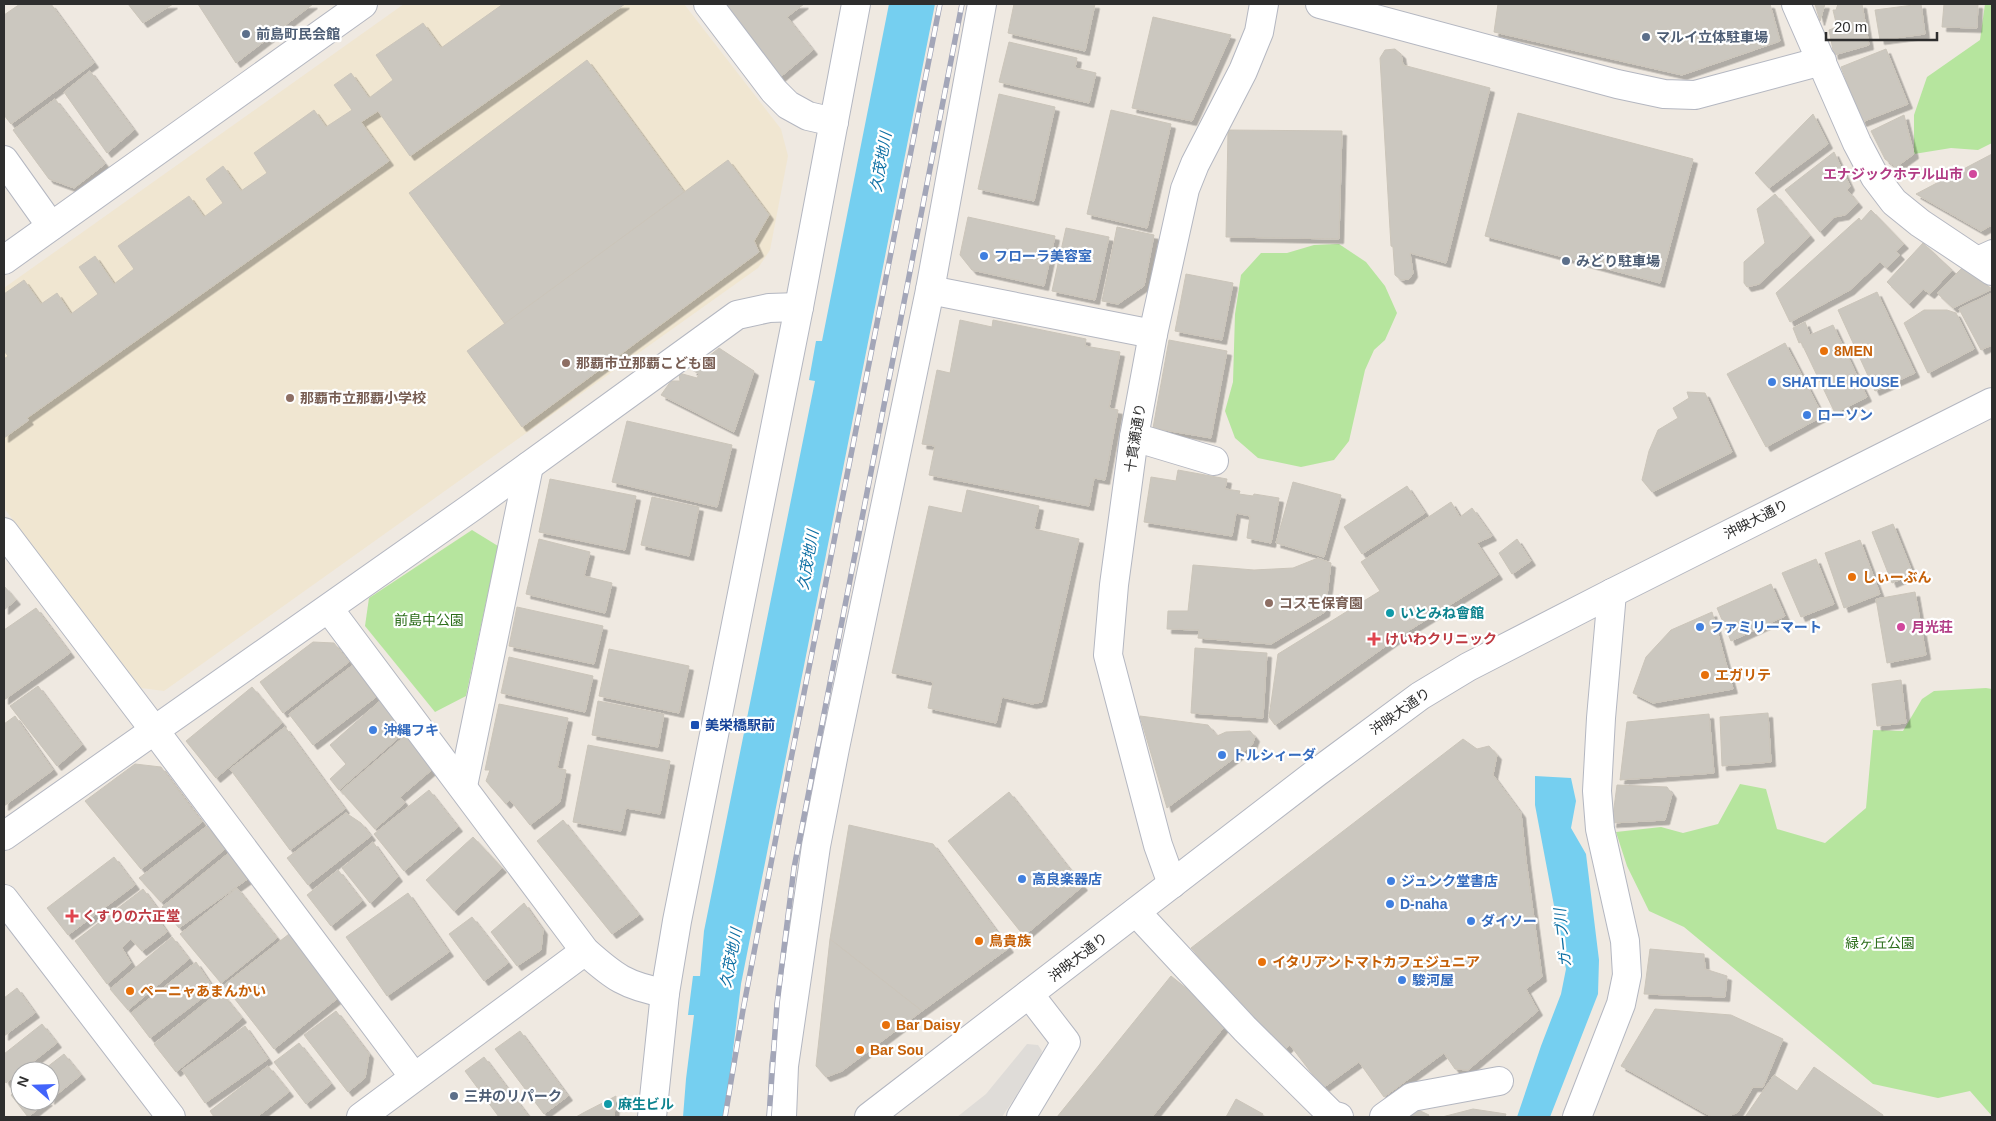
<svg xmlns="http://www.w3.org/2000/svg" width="1996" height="1121" font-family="Helvetica,'Noto Sans JP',sans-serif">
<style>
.education{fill:#f0e6d1}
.green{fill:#b6e59e}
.plaza{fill:#dfdcd8}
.water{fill:#75cff0}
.building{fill:#cbc7bf;stroke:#cbc5ba;filter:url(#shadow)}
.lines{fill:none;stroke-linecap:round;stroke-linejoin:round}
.service-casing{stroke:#b4b7c1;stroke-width:20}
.minor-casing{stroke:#b4b7c1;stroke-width:30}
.tertiary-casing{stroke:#b4b7c1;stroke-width:30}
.service{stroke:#fff;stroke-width:18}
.minor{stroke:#fff;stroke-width:28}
.tertiary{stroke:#fff;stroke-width:28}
.rail-casing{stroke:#a3a6b8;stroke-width:5.5}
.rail{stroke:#fff;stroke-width:4;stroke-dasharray:11;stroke-linecap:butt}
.service-dot{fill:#5c6f8a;stroke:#fff;stroke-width:2}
.hotel-dot{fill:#d1479c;stroke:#fff;stroke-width:2}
.shop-dot{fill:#3f7fe0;stroke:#fff;stroke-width:2}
.food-dot{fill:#e8710a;stroke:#fff;stroke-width:2}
.education-dot{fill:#8d6e63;stroke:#fff;stroke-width:2}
.culture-dot{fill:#0f9aa8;stroke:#fff;stroke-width:2}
.health-dot{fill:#e0444e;stroke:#fff;stroke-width:2}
.transit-dot{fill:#1a4fb4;stroke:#fff;stroke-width:2}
.labels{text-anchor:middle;stroke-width:4.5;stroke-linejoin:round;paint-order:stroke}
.service-label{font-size:14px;font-weight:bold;fill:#4e5e75;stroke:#fff;text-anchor:start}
.hotel-label{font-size:14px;font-weight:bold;fill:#b23c85;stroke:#fff;text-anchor:end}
.shop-label{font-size:14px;font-weight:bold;fill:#366cbe;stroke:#fff;text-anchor:start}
.food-label{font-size:14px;font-weight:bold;fill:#c56008;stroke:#fff;text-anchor:start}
.education-label{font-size:14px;font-weight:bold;fill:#785e54;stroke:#fff;text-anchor:start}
.street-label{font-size:14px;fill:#2e2e2e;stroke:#fff}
.culture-label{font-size:14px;font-weight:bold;fill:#0d838f;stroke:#fff;text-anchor:start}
.park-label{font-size:14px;fill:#2c6e1b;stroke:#fff}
.health-label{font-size:14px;font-weight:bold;fill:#be3a42;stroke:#fff;text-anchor:start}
.transit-label{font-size:14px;font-weight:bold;fill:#164399;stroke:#fff;text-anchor:start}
.water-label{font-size:15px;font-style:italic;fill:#0d6fa3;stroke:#fff}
</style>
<defs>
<filter id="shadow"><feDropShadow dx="4.5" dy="4.5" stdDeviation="0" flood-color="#0004"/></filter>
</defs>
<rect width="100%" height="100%" fill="#efe9e1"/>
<path class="education" d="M404,4h280l97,125 7,27 -18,94 -12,18 -594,423 -23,-3 -137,-180v-220z"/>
<g class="green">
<path d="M1985,4h7v139l-14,7 -27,-2 -37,6v-39l13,-38 53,-37z"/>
<path d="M1339,244l27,18 19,24 12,27 -12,27 -11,10 -9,20 -16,71 -15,19 -33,7 -43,-9 -23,-20 -10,-27 8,-29 2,-68 6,-39 20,-22h26l27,-8z"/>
<path d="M472,530l26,16 -32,150 -31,16 -70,-86 4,-28z"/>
<path d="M1986,688l6,1v427l-22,-25 -32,7 -65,-14 -189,-157 -35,-16 -22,-45 -11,-34 45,-5 22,6 35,-9 22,-40 26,5 11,40 48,14 41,-35 7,-78 30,1 19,-32 12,-8z"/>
</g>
<path class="plaza" d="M1027,1044l11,1 4,6 -3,10 -37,56h-45l29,-23z"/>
<g class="water">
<path d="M889,4h46l-194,980 -16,133h-42l3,-38 8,-64h-6l5,-39h7l4,-45 111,-550 -6,-1 7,-39h6z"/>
<path d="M1535,776l36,2 5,23 -5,27 15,26 13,106 -1,34 -48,123h-33l24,-71 20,-52 5,-25 -31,-164z"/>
</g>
<g class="building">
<path d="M20,4h31l43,59 -83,61 -7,-9v-100z"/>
<path d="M128,4h45l-30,19z"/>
<path d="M198,4h115l-77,59z"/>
<path d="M503,4h122l-215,152 -32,-45 -17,11 28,39 -362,257 2,2 -25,18v-79l4,-3 -4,-5v-57l20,-14 17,24 16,-11 14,21 27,-20 -19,-27 16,-11 19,28 20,-15 -16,-23 71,-50 15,21 19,-14 -17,-24 17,-13 18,25 26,-18 -13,-20 60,-43 12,17 26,-17 -18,-25 17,-12 18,25 24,-18 -17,-25 47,-32 18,25z"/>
<path d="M718,4h86l-17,13 26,33 -35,29z"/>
<path d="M1014,4h81l-10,47 -77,-18z"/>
<path d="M1498,4h272l10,37 -98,34 -188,-43z"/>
<path d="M1815,4h10l-5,17z"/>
<path d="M1838,4h24l7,41 -35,10 -5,-25 8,-3 -4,-17h3z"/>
<path d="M1921,4l4,30 -45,6 -5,-30z"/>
<path d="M1944,4h34l-1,24 -35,-1z"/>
<path d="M1153,17l78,18 -39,86 -60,-13z"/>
<path d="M1009,42l68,16 -2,10 21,5 -7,30 -90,-21z"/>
<path d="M1395,49l6,5 2,11 87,23 -44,175 -36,-10 3,20 -4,6 -8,1 -6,-5 -2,-28 -2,-1 -11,-188 5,-8z"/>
<path d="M1886,49l22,55 -46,18 -21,-55z"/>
<path d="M587,60l97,132 -179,132 -96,-131z"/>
<path d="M90,71l44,59 -27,23 -43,-61z"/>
<path d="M999,94l56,13 -21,94 -56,-12z"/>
<path d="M55,99l50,65 -31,24 -25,-9 -36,-49z"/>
<path d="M1111,110l60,14 -24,104 -60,-14z"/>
<path d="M1518,113l175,46 -33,124 -175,-47z"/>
<path d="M1813,114l15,30 -59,44 -14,-15z"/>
<path d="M1904,115l10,39 -18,13 -11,-8 -14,-28z"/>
<path d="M1228,130l114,1 -3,108 -113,-2z"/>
<path d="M1834,152l16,34 -3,4 11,13 -13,12 -11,2 -14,15 -35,-42z"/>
<path d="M1992,154v71l-11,6 -65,-37z"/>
<path d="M728,160l41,55 -15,26 5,11 -237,175 -55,-76z"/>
<path d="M1775,194l35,42 -51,48 -12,3 -3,-4v-21l21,-19 -8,-34z"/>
<path d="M1871,210l33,34 -8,7 4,4 -13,13 -7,-6 -30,28 -60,32 -14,-29 83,-75 2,3z"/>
<path d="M968,217l87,19 -11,50 -72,-16 -12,-15z"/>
<path d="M1117,227l37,8 -10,51 -26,18 -16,-3z"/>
<path d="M1066,228l43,9 -14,63 -43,-9z"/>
<path d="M1923,243l29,27 -22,24 -7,-5 -14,15 -22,-22z"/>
<path d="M1963,267l29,22 -39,19 -16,-15z"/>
<path d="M1186,274l47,9 -11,57 -47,-9z"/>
<path d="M1877,292l38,81 -40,18 -37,-81z"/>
<path d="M1992,293v52l-11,5 -22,-41z"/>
<path d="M1924,310h23l9,3 18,36 -46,24 -24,-50z"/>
<path d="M960,320l32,7 1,-7 93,19 -1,7 35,6 -11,56 9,2 -13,70 -11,-2 -5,28 -160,-31 6,-29 -13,-2 15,-74 13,3z"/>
<path d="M1805,322l5,13 23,-10 34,72 -32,16 -34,-71 -2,1 -6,-15z"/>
<path d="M1169,340l58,11 -16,87 -58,-10z"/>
<path d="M1785,343l38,73 -57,31 -39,-73z"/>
<path d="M719,348l35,23 -20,61 -73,-37 10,-14h9l-1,-8 18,5 2,-4 -7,-4z"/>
<path d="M1687,392l18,1 27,59 -80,40 -10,-12 7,-29 9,-21 20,-12 -5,-10 16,-10z"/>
<path d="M627,421l105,24 -15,62 -105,-25z"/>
<path d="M1178,470l49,9 -2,10 15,2 -1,3 14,2 1,-2 25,4 -8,45 -24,-5 3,-22 -14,-3 -4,23 -88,-14 7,-45 25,4z"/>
<path d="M550,479l86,17 -11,54 -86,-18z"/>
<path d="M1293,482l48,13 -17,62 -48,-14z"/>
<path d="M1407,486l18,27 -63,41 -18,-27z"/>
<path d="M967,490l72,16 -5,23 45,10 -37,163 -10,2 -30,-7 -6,26 -68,-15 5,-26 -41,-9 37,-167 33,7z"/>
<path d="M652,497l47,10 -10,49 -48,-11z"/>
<path d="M1451,502l9,15 12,-9 20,28 -15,7 21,32 -98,61 -125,89 -6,-8 9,-63 102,-63 -19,-29z"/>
<path d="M1893,524l20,50 -21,9 -20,-51z"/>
<path d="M539,539l51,13 -6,24 28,7 -7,30 -79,-19z"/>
<path d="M1517,539l14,22 -19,13 -13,-21z"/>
<path d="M1860,540l20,54 -36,14 -19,-55z"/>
<path d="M1318,558l13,5 -6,49 -54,32 -73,-6 1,-8 -32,-1 1,-18h20l5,-46 61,5 39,-2z"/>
<path d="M1816,559l18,45 -33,13 -19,-44z"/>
<path d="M1771,584l14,32 -54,25 -14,-33z"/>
<path d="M4,586l12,14 -12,10z"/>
<path d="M1915,592l11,63 -39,8 -11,-64z"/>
<path d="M517,607l86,19 -9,38 -85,-18z"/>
<path d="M36,608l34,45 -66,47v-70z"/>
<path d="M1712,612l21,77 -80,14 -20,-10 13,-36 25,-27z"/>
<path d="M313,642l21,1 15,19 -66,51 -23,-31z"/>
<path d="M1195,648l72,5 -4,65 -72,-5z"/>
<path d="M609,649l80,17 -10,47 -80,-17z"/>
<path d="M509,657l84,19 -8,36 -84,-19z"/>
<path d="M353,665l23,32 -63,48 -24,-31z"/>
<path d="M1901,680l5,43 -29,3 -5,-42z"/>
<path d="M38,686l44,59 -25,21 -47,-60z"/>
<path d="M252,687l30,36 -66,55 -30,-37z"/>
<path d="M380,701l26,30 -67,59 -9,-11 16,-15 -16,-19z"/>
<path d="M598,701l66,13 -6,33 -66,-12z"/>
<path d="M499,704l69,14 -11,50 9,2 -6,32 -30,23 -20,-25 -4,4 -20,-23 4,-11h-5z"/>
<path d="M1768,713l3,49 -49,4 -2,-49z"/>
<path d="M1709,714l5,59 -94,7 7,-58z"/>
<path d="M15,716l38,54 -49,36v-82z"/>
<path d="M1140,716l68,9 9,11 9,-4 24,-1 5,6 -3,8 -85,63z"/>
<path d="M285,727l60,82 -55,41 -60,-81z"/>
<path d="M406,735l28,33 -34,29 5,6 -30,26 -34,-38z"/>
<path d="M1463,739l14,10 12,-3 8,9 -4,20 28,38 5,47 16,117 -16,12 12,22 -70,59 -13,-1 -11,-16 -60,44 -25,-35 -36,26 -33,-43 -7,7 -92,-104z"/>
<path d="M588,745l82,16 -10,53 -34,-6 -5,23 -48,-9z"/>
<path d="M135,764l26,3 41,55 -61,47 -56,-68z"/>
<path d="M1617,785l50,2 5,7 -7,26 -53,3z"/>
<path d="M429,790l29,37 -54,44 -30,-37z"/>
<path d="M1009,792l74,94 -59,50 -76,-95z"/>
<path d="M346,813l15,10 10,13 -63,49 -21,-27z"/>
<path d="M563,820l76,95 -27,19 -75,-93z"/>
<path d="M849,825l84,19 76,104 -87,63 -92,-72z"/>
<path d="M207,826l18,23 -64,53 -22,-24z"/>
<path d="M473,837l29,31 -48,43 -28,-31z"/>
<path d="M373,842l25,35 -28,26 -28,-35z"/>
<path d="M230,852l19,26 -70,50 -17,-21z"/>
<path d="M114,857l21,28 -67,50 -21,-27z"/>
<path d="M338,870l24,31 -31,25 -24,-31z"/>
<path d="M237,888l40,50 -56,45 -41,-49z"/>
<path d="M143,889l20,27 -5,3 9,13 -25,19 -11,-12 -9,9 9,15 -24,21 -32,-43z"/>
<path d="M408,893l41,59 -62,44 -41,-59z"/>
<path d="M524,903l19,27 -2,20 -24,16 -26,-34z"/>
<path d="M472,917l36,46 -24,18 -35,-47z"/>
<path d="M289,934l49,64 -64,51 -50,-64z"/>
<path d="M172,937l17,22 -61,51 -18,-21z"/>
<path d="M830,939l92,72 -80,60 -16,6 -10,-11z"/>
<path d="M1650,949l54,5 1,15 22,7 -2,21 -81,-3z"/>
<path d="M196,962l18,27 -64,49 -19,-25z"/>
<path d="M1171,976l57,46 -76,95h-95z"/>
<path d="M17,988l18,25 -31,23v-38z"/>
<path d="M220,991l22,27 -66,54 -22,-28z"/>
<path d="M1655,1009l76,6 52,24 -20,48h-10l-15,25 -11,5h-15l-91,-51z"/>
<path d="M336,1011l33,43 -4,24 -17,14 -44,-57z"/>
<path d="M42,1024l15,19 -51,40 -2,-4v-25z"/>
<path d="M245,1026l23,33 -63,44 -23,-33z"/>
<path d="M520,1031l48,65 -24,18 -49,-65z"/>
<path d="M299,1043l32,41 -25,20 -32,-42z"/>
<path d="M64,1054l17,21 -31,25v-29h-8z"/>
<path d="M484,1057l45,60h-30l-34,-46z"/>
<path d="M268,1066l21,26 -32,25h-43l-4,-6z"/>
<path d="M1814,1067l69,48 -1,2h-137l29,-42 23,16z"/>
<path d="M20,1088v13h28l-20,16 -17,-22z"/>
<path d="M616,1096l-2,21h-38l7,-4z"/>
<path d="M1236,1099l27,15 -2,3h-35z"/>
<path d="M1412,1107l17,8 -1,2h-20z"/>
<path d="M1473,1109l33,5 -1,3h-63z"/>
</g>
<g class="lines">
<defs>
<path id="service" d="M1972,258l20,-9"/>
<g id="minor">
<path d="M708,4l66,87 14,14 20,11 26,6"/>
<path d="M1320,4l297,80 47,10 31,1 127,-34"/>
<path d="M1796,4l61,139 18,34 19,25 26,21 72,48"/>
<path d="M4,160l47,66"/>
<path d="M4,260l359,-256"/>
<path d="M930,290l223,44"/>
<path d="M1134,437l80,24"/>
<path d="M4,532l151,199 259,346"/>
<path d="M329,609l256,342c29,26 41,35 80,42"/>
<path d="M463,786l66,-320"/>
<path d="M4,836l468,-329 265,-192 32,-7 30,-1"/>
<path d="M1172,884l-14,-39 -50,-190 6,-70 20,-148 19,-103 32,-145 10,-25 48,-93 16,-39 5,-28"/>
<path d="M4,899l167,218"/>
<path d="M1136,912l109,117 87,86 7,2"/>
<path d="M361,1117l224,-166"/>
<path d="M1021,1117l45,-75 -37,-48"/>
<path d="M1384,1117l28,-20 87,-16"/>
<path d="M1577,1117l44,-113 6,-29 -2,-34 -25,-112 -3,-38 4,-73 11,-125"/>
</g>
<g id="tertiary">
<path d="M652,1117l13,-124 12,-72 122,-614 57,-303"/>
<path d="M782,1117l2,-51 32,-220 19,-98 95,-458 52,-286"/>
<path d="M869,1117l447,-344 104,-77 48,-29 144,-74 380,-191"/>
</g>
</defs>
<use href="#service" class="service-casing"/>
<use href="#minor" class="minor-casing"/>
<use href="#tertiary" class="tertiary-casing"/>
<use href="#service" class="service"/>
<use href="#minor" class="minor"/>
<use href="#tertiary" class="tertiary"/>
<defs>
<g id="rail">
<path d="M725,1117l18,-107 47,-246 150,-760"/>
<path d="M769,1117l8,-113 17,-136 168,-864"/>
</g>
</defs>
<use href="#rail" class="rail-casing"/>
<use href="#rail" class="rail"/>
</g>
<g class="service-dot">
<circle cx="246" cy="34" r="5"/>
<circle cx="1646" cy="37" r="5"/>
<circle cx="1566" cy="261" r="5"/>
<circle cx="454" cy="1096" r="5"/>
</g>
<g class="hotel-dot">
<circle cx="1973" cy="174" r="5"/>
<circle cx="1901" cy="627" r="5"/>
</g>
<g class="shop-dot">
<circle cx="984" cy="256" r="5"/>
<circle cx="1772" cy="382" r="5"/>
<circle cx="1807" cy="415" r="5"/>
<circle cx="1700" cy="627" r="5"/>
<circle cx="373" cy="730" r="5"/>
<circle cx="1222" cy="755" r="5"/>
<circle cx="1022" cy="879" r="5"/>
<circle cx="1391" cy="881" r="5"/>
<circle cx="1390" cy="904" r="5"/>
<circle cx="1471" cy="921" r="5"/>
<circle cx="1402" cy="980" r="5"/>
</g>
<g class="food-dot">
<circle cx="1824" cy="351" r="5"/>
<circle cx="1852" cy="577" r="5"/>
<circle cx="1705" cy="675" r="5"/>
<circle cx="979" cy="941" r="5"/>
<circle cx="1262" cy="962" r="5"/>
<circle cx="130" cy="991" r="5"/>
<circle cx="886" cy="1025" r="5"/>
<circle cx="860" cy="1050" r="5"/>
</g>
<g class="education-dot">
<circle cx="566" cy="363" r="5"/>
<circle cx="290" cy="398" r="5"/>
<circle cx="1269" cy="603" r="5"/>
</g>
<g class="culture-dot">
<circle cx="1390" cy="613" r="5"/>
<circle cx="608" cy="1104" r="5"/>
</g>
<g class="health-dot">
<path d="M1371.5 631.5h5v5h5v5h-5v5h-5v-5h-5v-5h5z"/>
<path d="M69.5 908.5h5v5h5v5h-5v5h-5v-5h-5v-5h5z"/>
</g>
<rect class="transit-dot" x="690" y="720" width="10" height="10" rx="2.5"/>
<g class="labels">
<g class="service-label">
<text x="256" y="39">前島町民会館</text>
<text x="1656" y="42">マルイ立体駐車場</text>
<text x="1576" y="266">みどり駐車場</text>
<text x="464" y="1101">三井のリパーク</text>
</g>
<g class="hotel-label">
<text x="1963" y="179">エナジックホテル山市</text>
<text x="1911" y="632" text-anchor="start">月光荘</text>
</g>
<g class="shop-label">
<text x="994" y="261">フローラ美容室</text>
<text x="1782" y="387">SHATTLE HOUSE</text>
<text x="1817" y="420">ローソン</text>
<text x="1710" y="632">ファミリーマート</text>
<text x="383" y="735">沖縄フキ</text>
<text x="1232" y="760">トルシィーダ</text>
<text x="1032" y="884">高良楽器店</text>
<text x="1401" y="886">ジュンク堂書店</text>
<text x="1400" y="909">D-naha</text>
<text x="1481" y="926">ダイソー</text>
<text x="1412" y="985">駿河屋</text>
</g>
<g class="food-label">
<text x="1834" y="356">8MEN</text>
<text x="1862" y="582">しぃーぶん</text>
<text x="1715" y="680">エガリテ</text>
<text x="989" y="946">鳥貴族</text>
<text x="1272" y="967">イタリアントマトカフェジュニア</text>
<text x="140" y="996">ペーニャあまんかい</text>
<text x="896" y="1030">Bar Daisy</text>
<text x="870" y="1055">Bar Sou</text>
</g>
<g class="education-label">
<text x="576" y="368">那覇市立那覇こども園</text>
<text x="300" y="403">那覇市立那覇小学校</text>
<text x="1279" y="608">コスモ保育園</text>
</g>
<g class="street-label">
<text transform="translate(1135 438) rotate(-81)" y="5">十貫瀬通り</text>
<text transform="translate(1756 519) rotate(-27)" y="5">沖映大通り</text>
<text transform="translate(1400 711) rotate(-35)" y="5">沖映大通り</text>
<text transform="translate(1078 957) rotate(-38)" y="5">沖映大通り</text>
</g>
<g class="culture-label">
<text x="1400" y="618">いとみね會館</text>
<text x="618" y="1109">麻生ビル</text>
</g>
<g class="park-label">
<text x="429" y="625">前島中公園</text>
<text x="1880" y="948">緑ヶ丘公園</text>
</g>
<g class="health-label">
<text x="1385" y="644">けいわクリニック</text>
<text x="82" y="921">くすりの六正堂</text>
</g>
<g class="transit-label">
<text x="705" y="730">美栄橋駅前</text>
</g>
<g class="water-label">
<text transform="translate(881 162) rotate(-80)" y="5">久茂地川</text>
<text transform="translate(808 560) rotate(-80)" y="5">久茂地川</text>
<text transform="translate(1563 938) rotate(-96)" y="5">ガーブ川</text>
<text transform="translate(731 958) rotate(-79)" y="5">久茂地川</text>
</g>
</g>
<rect width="1996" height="1121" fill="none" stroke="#2e2e2e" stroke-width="10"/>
<g transform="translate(35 1086) rotate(290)"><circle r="24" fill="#ffffff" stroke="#ababab"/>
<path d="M0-4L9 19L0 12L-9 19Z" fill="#4264fb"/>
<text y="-8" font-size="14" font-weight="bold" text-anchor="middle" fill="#2e2e2e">N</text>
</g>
<path d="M1826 32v8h111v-8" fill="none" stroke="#2e2e2e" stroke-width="2.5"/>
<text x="1834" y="32" font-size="15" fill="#2e2e2e" stroke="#ffffff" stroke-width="4" paint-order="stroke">20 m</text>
</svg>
